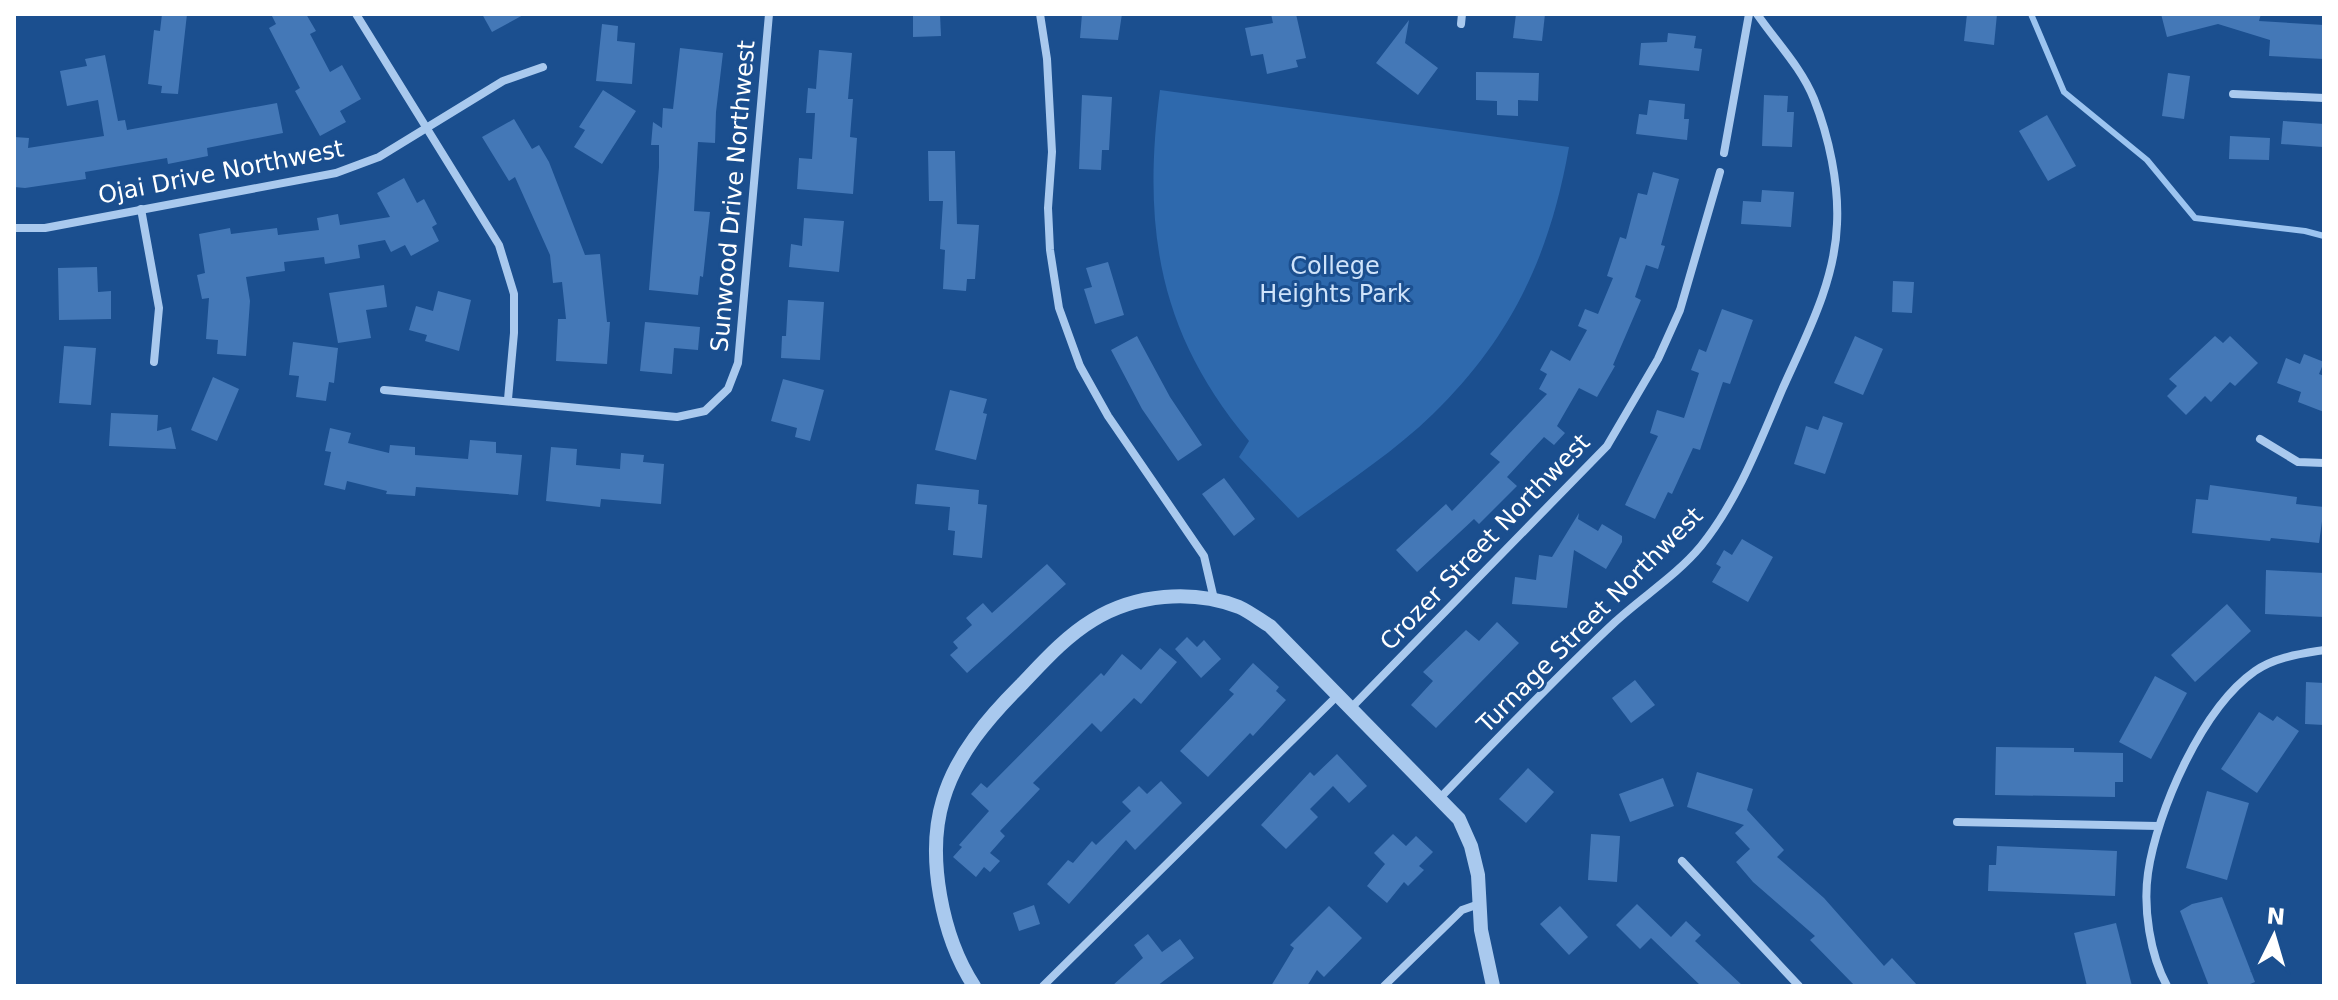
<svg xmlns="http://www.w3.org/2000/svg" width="2338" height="1000" font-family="'DejaVu Sans',sans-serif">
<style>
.green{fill:#2e69ad}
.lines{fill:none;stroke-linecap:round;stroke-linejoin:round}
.stream{stroke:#9cc4f0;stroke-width:6}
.building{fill:#4478b7}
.minor{stroke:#a9c9ee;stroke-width:8}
.tertiary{stroke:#a9c9ee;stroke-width:14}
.labels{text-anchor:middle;stroke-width:6;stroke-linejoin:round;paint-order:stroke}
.street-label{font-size:24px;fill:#fff;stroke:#1b4f8f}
.park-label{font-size:24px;fill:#cfe3fa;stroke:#1b4f8f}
</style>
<rect width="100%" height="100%" fill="#1b4f8f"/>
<path class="green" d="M1160,90l409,57c-19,108 -57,190 -136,267 -40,39 -90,71 -135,104l-59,-61 10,-16c-91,-108 -107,-214 -89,-351z"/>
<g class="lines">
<path class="stream" d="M2031,14l33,78 83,68 48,58 110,13 19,5"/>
</g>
<g class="building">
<path d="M162,14h25l-9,80 -17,-1 1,-7 -14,-2 6,-54 6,1z"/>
<path d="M271,14h35l10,17 -6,3 20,38 12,-7 19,34 -21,12 6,11 -26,14 -25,-45 5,-3 -31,-60 7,-4z"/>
<path d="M482,14h43l-33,18z"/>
<path d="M913,14h27l1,22 -28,1z"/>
<path d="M1082,14h40l-4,26 -38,-2z"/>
<path d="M1271,14h25l10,44 -10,2 2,7 -31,7 -4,-20 -12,2 -6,-28 28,-5z"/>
<path d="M1516,14h29l-3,27 -29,-3z"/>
<path d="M1967,14h30l-3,31 -30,-4z"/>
<path d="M2161,14h100l-2,7 65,4v34l-55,-3 1,-16 -52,-16 -51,13z"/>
<path d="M1409,20l-4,23 33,25 -20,27 -42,-32z"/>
<path d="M602,24l16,2 -1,15 18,2 -3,41 -36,-3z"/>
<path d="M1668,33l28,3 -2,12 8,1 -3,22 -60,-6 2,-22 26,-1z"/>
<path d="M680,48l43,5 -7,59 -1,31 -17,-1 -4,69 16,1 -7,65 -3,-1 -2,19 -49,-5 10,-123v-22h-8l2,-23 9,6 1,-20 10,1z"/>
<path d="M819,50l33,3 -4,46h5l-3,38 7,1 -4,56 -56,-5 2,-31 13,1 3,-46h-9l2,-25 8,1z"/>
<path d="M105,55l13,66 7,-1 2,10 150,-27 6,30 -76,15 1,8 -40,8 -1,-6 -82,14 1,7 -61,9 -11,-1v-50l15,1 -1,10 76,-12 -6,-36 -31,6 -7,-35 27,-5 -2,-7z"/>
<path d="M1476,72l63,1 -1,28 -20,-1v16l-21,-1v-14l-21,-1z"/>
<path d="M2168,73l22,3 -6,43 -22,-3z"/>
<path d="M603,90l33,21 -34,53 -28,-17 11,-17 -6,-3z"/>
<path d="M1082,95l30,2 -3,53h-7l-1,20 -22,-1z"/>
<path d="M1764,95l24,1 -1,16h7l-2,35 -30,-1z"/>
<path d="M1649,100l36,4 -1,15h5l-2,21 -51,-6 3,-20 8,1z"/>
<path d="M2047,115l29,51 -28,15 -29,-50z"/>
<path d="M514,119l18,30 7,-4 10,17 36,93 15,-1 7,68h3l-3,42 -51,-3 2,-42h8l-4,-37 -9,1 -3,-28 -35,-78 -6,4 -27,-44z"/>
<path d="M2283,121l41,3 -1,23 -42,-3z"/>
<path d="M2230,136l40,2 -1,22 -40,-1z"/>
<path d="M928,151h27l2,73 22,1 -4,54h-8l-1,12 -23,-2 2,-39 -5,-1 3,-48h-14z"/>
<path d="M1653,172l26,7 -18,66 4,1 -7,23 -12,-4 -11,32 6,3 -28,65 2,1 -18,31 -18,-9 -22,38 8,7 -11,12 -10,-8 -37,40 10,9 -38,38 -5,-5 -57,53 -21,-22 50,-46 6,7 48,-49 -10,-8 57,-60 -8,-5 8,-15 -7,-4 11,-20 19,11 17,-31 -9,-4 7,-17 13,5 15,-36 -6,-2 13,-39 6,2 12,-46 9,2z"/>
<path d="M404,178l13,25 7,-4 13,25 -5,3 7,14 -28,15 -6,-11 -14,7 -6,-12 -27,5 2,13 -35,6 -1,-7 -40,5 1,9 -39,6 4,24 -4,55 -29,-2 1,-14 -12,-1 3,-41 -7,1 -5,-24 8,-2 -6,-39 31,-6 1,6 46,-6 1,7 41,-5 -2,-12 21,-4 2,11 50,-8 -13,-24z"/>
<path d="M1762,190l32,2 -3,35 -50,-3 2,-23 18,1z"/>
<path d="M804,218l40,3 -5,51 -50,-5 2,-23 11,2z"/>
<path d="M1108,262l16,53 -29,9 -11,-35 8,-2 -6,-19z"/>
<path d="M97,267l1,25 13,-1v28l-52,1 -1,-52z"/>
<path d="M1893,281l21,1 -2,31 -20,-1z"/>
<path d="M384,285l3,22 -21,3 5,28 -33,5 -9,-50z"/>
<path d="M438,291l33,9 -12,51 -34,-10 2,-6 -18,-5 7,-24 17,5z"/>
<path d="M788,300l36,2 -4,58 -39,-2 1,-22h4z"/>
<path d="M1722,309l31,11 -23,64 -7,-2 -23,68 -7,-2 -21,46 -4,-2 -13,27 -30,-14 33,-69 -8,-3 7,-23 27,8 15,-45 -8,-3 8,-21 7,3z"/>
<path d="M645,322l55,5 -2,23 -24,-2 -2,26 -32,-3z"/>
<path d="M1137,336l33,61 32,48 -24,16 -36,-52 -31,-59z"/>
<path d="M1855,336l28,13 -20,46 -29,-12z"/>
<path d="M2215,336l8,7 7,-7 28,27 -23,23 -5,-4 -19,20 -6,-6 -19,19 -19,-19 10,-10 -8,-7z"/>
<path d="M293,342l45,6 -4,35 -5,-1 -3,19 -30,-4 3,-21 -10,-1z"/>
<path d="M64,346l32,2 -5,57 -32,-2z"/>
<path d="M2304,354l20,8 -5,12 5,2v36l-26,-10 3,-10 -24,-9 9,-25 14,6z"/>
<path d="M213,377l26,12 -22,52 -26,-11z"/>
<path d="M783,379l41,11 -14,51 -15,-4 2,-9 -26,-7z"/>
<path d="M950,390l37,9 -4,14 4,1 -11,46 -41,-10z"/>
<path d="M111,413l47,2 -1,16 14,-4 5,22 -67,-3z"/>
<path d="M1823,416l20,7 -18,51 -31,-10 12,-38 12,4z"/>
<path d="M330,428l21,5 -3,10 41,10 1,-8 25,2v8l53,4 2,-19 26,2v11l26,2 -4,40 -102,-8 -1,9 -29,-2 1,-3 -40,-10 -2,9 -21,-5 7,-33 -6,-1z"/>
<path d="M551,447l26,2 -1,16 44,4 1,-16 23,2 -1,7 21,2 -3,40 -60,-5 -1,8 -54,-6z"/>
<path d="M1224,478l31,41 -21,17 -32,-42z"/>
<path d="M917,484l62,6 -1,14 9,1 -5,53 -29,-3 2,-24 -7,-1 2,-23 -35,-3z"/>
<path d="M2210,485l87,12 -1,7 28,3 -5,36 -48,-5 -1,3 -78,-8 4,-34 12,1z"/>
<path d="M1579,513l-1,6 20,12 4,-7 20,12v6l-16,27 -32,-19 -7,58 -55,-4 3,-27 21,3 3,-25 13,2z"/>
<path d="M1742,539l31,18 -25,45 -36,-20 9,-15 -5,-3 8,-14 8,5z"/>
<path d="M1047,564l19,20 -99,89 -17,-18 8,-7 -5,-6 19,-17 -6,-7 17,-15 9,10z"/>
<path d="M2266,570l58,3v44l-59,-3z"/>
<path d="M2227,604l24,27 -56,51 -24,-27z"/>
<path d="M1497,622l22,21 -83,85 -25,-23 22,-24 -10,-9 43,-42 13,11z"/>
<path d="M1187,637l10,10 7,-7 17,19 -20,19 -26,-29z"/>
<path d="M1160,648l17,14 -36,42 -7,-6 -33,34 -9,-9 -59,60 7,6 -40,42 5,5 -15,17 10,8 -10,11 -6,-5 -8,10 -23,-20 9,-10 -3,-2 30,-34 -18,-17 10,-11 6,5 114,-115 3,3 18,-22 19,16z"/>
<path d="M1253,663l26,24 -3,4 10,9 -33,36 -3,-3 -42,44 -28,-26 54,-57 -5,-4z"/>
<path d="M2155,676l32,17 -36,66 -32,-17z"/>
<path d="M1635,680l20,25 -24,18 -19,-25z"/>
<path d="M2306,682l18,1v42l-19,-1z"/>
<path d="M2259,712l14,9 4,-5 22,15 -42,62 -36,-24z"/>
<path d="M1996,747l78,1v4l49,1v29h-8v15l-120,-2z"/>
<path d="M1337,754l30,32 -18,17 -16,-17 -23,23 8,8 -32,32 -25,-24 49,-53 4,4z"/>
<path d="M1528,768l26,24 -28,31 -27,-24z"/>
<path d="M1697,772l56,17 -6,21 37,40 -7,7 47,41 60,68 8,-8 26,28h-63l-45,-46 5,-4 -62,-54 -17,-20 14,-13 -15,-16 9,-8 -57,-18z"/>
<path d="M1663,778l11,28 -44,16 -11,-28z"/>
<path d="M1161,781l21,22 -47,47 -9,-10 -57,64 -22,-20 21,-24 5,3 19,-22 4,4 35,-34 -9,-9 17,-16 8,8z"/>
<path d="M2207,791l42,12 -22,77 -41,-12z"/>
<path d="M1393,834l13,12 10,-10 17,16 -14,14 5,4 -16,16 -4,-4 -17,21 -20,-17 18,-22 -11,-11z"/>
<path d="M1591,834l29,2 -3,46 -29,-2z"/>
<path d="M1997,846l120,5 -2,45 -127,-5 1,-26h7z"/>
<path d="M2222,897l33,85 -10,4h-36l-29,-75 12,-7z"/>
<path d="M1637,904l34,33 15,-16 15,14 -6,6 48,45h-42l-50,-48 -11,11 -24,-24z"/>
<path d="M1034,905l6,19 -21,7 -6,-18z"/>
<path d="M1329,906l33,32 -38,39 -7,-7 -10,16h-36l23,-38 -4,-3z"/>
<path d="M1560,906l28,31 -19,18 -29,-31z"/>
<path d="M2116,923l16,63h-45l-13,-53z"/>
<path d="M1148,934l14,18 18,-13 14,19 -37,28h-45l31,-28 -9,-13z"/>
</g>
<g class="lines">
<g class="minor">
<path d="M356,14l143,231 15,49v39l-6,66"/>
<path d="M1040,14l7,45 5,93 -4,56 2,42 9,58 21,58 28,50 96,140 10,43"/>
<path d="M1461,24l1,-10"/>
<path d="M2233,94l91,4"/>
<path d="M1724,153l25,-139"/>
<path d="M141,209l18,99 -5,54"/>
<path d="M14,228h31l291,-55 43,-16 124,-76 40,-14"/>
<path d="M384,390l293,27 28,-6 23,-22 10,-26 31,-349"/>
<path d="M2260,439l38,23 26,1"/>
<path d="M1351,708l256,-262 51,-87 22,-49 40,-138"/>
<path d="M1439,799c58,-60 115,-120 176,-177 27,-25 62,-47 86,-76 37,-46 58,-102 81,-156 23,-52 53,-107 55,-166 2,-40 -8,-87 -23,-125 -13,-32 -37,-56 -57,-85"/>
<path d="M1957,822l201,4"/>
<path d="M1682,861l117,125"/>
<path d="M1043,986l295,-291"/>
<path d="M1384,986l78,-76 17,-6"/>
<path d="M2167,986c-17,-31 -24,-78 -19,-113 9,-62 54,-165 107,-202 20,-14 45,-17 69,-21"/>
</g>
<path class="tertiary" d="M974,986c-32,-49 -48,-130 -31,-186 13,-45 45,-82 78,-115 22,-23 44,-48 72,-65 42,-26 99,-31 146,-13 11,5 21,13 31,19l189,193 12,27 7,29 3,55 12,56"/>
</g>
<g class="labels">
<g class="street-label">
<text transform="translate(221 172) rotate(-11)" y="8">Ojai Drive Northwest</text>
<text transform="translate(733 196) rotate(-85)" y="8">Sunwood Drive Northwest</text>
<text transform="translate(1485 542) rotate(-46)" y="8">Crozer Street Northwest</text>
<text transform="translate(1590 620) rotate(-45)" y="8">Turnage Street Northwest</text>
</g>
<g class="park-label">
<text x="1335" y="274">College<tspan x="1335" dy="28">Heights Park</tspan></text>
</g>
</g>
<rect width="2338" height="1000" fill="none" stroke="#ffffff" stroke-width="32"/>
<g transform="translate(2274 936) rotate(5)" stroke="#1b4f8f" stroke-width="6" paint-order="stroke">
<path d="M0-6L14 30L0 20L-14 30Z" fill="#ffffff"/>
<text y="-12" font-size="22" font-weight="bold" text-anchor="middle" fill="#ffffff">N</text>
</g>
</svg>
